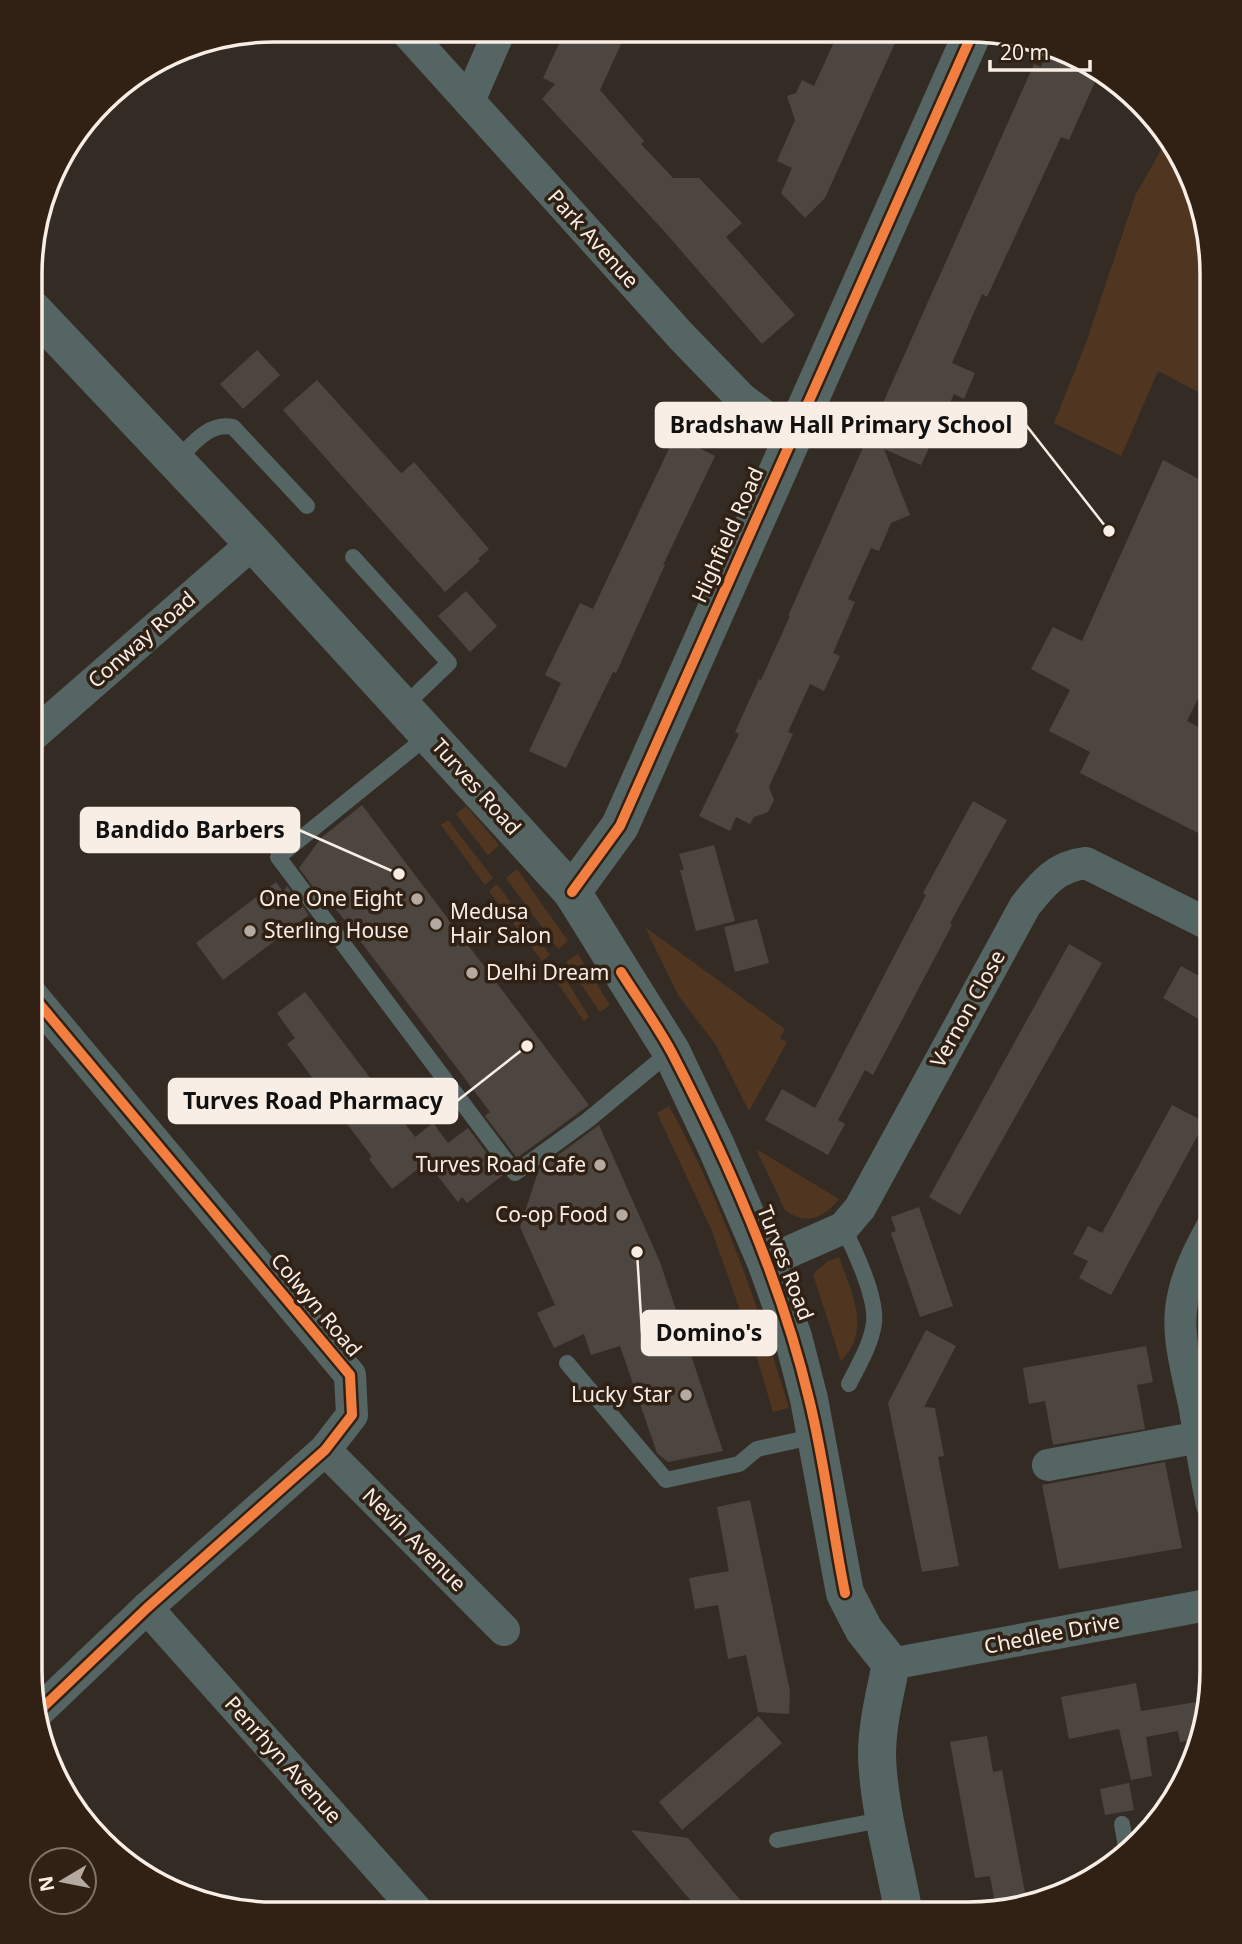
<svg xmlns="http://www.w3.org/2000/svg" width="1242" height="1944" font-family="'Noto Sans',sans-serif">
<style>
.green{fill:#503620}
.building{fill:#4d453f}
.lines{fill:none;stroke-linecap:round;stroke-linejoin:round}
.service{stroke:#556564;stroke-width:16}
.minor{stroke:#556564;stroke-width:32}
.tertiary{stroke:#556564;stroke-width:38}
.cycleway-casing{stroke:#302114;stroke-width:15}
.cycleway{stroke:#f27e40;stroke-width:10}
.poi-dot{fill:#b4aaa2;stroke:#302114;stroke-width:2.5}
.labels{text-anchor:middle;stroke-width:7;stroke-linejoin:round;paint-order:stroke}
.street-label{font-size:21px;fill:#f9eee6;stroke:#302114}
.poi-label{font-size:21px;fill:#f9eee6;stroke:#302114;text-anchor:end}
.rim{fill:none;stroke:#f9eee6;stroke-width:3.5}
.leader{fill:none;stroke:#f9eee6;stroke-width:2.5}
.callout-dot{fill:#f9eee6;stroke:#302114;stroke-width:2.5}
.callout{fill:#f9eee6;stroke:#f9eee6;stroke-width:2.5}
.callout-label{font-size:23px;text-anchor:middle;font-weight:bold;fill:#111}
</style>
<rect width="100%" height="100%" fill="#342c24"/>
<g class="green">
<path d="M1165,143l29,37 18,94v125l-54,-28 -37,85 -67,-33 32,-80 50,-149z"/>
<path d="M466,806l33,39 -11,10 -32,-41z"/>
<path d="M448,820l45,58 -8,7 -44,-60z"/>
<path d="M517,869l51,72 -10,8 -52,-71z"/>
<path d="M497,884l53,71 -8,6 -53,-70z"/>
<path d="M645,927l140,102 -5,9 7,4 -38,69 -33,-66 -38,-50z"/>
<path d="M578,954l32,51 -10,7 -34,-50z"/>
<path d="M555,962l34,55 -5,4 -37,-53z"/>
<path d="M669,1106c41,74 72,152 98,233l-15,5 -40,-113 -55,-118z"/>
<path d="M756,1149l83,50c-15,19 -33,27 -54,11z"/>
<path d="M839,1257c12,35 33,73 2,104l-28,-87 15,-13z"/>
<path d="M771,1350l18,58 -16,4 -17,-57z"/>
</g>
<g class="building">
<path d="M565,31h62l-27,59 44,51 -3,3 32,34h26l43,45 -16,14 69,78 -33,29 -98,-113 -122,-132 13,-15 -12,-6z"/>
<path d="M839,31l61,1 -75,166 -20,20 -24,-25 11,-25 -15,-7 18,-41 -8,-24 9,-3 6,-13 12,6z"/>
<path d="M1047,51l52,22 -30,67 -8,-3 -74,160 -5,-3 -30,69 23,10 -11,26 -10,-5 -33,71 -37,-16 26,66 -19,8 -12,28 -8,-3 -23,51 7,3 -22,51 7,3 -16,35 -14,-7 -22,48 5,2 -24,53 5,13 -6,12 -14,5 -4,7 -14,-7 -6,14 -31,-15 40,-82 -4,-2 24,-53 2,1 29,-64h-2l246,-552 7,3z"/>
<path d="M257,350l23,25 -37,34 -23,-25z"/>
<path d="M317,380l83,92 2,1 12,-11 75,87 -11,10 2,2 -35,31 -162,-182z"/>
<path d="M675,436l40,20 -52,109h2l-49,108 -3,-1 -47,96 -37,-17 32,-68 -16,-8 35,-72 13,6z"/>
<path d="M1163,460l49,26v184l-25,51 23,12 -9,17 11,5v85l-132,-67 10,-21 -41,-21 21,-41 -39,-21 22,-42 29,14z"/>
<path d="M466,591l31,35 -27,26 -32,-36z"/>
<path d="M973,801l34,19 -57,103 2,2 -79,150 -8,-5 -27,50 7,4 -17,31 -63,-35 17,-31 33,19 111,-213 -3,-2z"/>
<path d="M362,805l227,300 -72,53 -32,-42 5,-4 -27,-36 -134,-176 -4,3 -26,-35 22,-30z"/>
<path d="M714,845l21,76 -39,10 -16,-61h4l-5,-16z"/>
<path d="M276,882l7,10 4,-6 22,29 -86,65 -27,-37z"/>
<path d="M757,919l12,44 -34,9 -11,-45z"/>
<path d="M1069,944l33,19 -142,252 -31,-18z"/>
<path d="M1181,966l31,17v44l-49,-29z"/>
<path d="M305,992l110,145 18,-14 15,20 20,-15 35,47 -36,28 -5,-6 -4,5 -31,-40 -35,27 -23,-30 3,-2 -85,-113 8,-6 -18,-25z"/>
<path d="M1172,1105l33,17 -94,173 -32,-17 9,-17 -15,-7 15,-28 14,7z"/>
<path d="M599,1125l61,137 63,189 -55,11 -11,-9 -37,-107 -29,9 -7,-21 -30,14 -17,-35 18,-8 -35,-78 19,-58z"/>
<path d="M919,1207l34,99 -33,11 -29,-84 5,-2 -5,-14z"/>
<path d="M926,1330l30,16 -32,61 11,1 9,48 -6,1 21,109 -37,6 -34,-169z"/>
<path d="M1146,1346l7,36 -16,3 8,44 -92,16 -8,-44 -16,3 -6,-36z"/>
<path d="M1165,1462l17,86 -123,21 -17,-84z"/>
<path d="M750,1500l40,191 -1,23 -31,-2 -12,-57 -18,4 -10,-54 -23,4 -6,-31 40,-7 -12,-64z"/>
<path d="M1136,1683l5,28 68,-11 -9,39 -20,3 -2,-11 -32,6 6,39 -21,4 -12,-51 -50,10 -8,-42z"/>
<path d="M758,1716l24,27 -100,87 -23,-28z"/>
<path d="M987,1736l6,36 9,-2 25,133 -31,6 -6,-33 -15,2 -25,-136z"/>
<path d="M1129,1783l5,27 -29,5 -5,-26z"/>
<path d="M631,1830l57,8 64,76h-50z"/>
</g>
<g class="lines">
<g class="service">
<path d="M176,461c16,-16 32,-39 57,-34l74,79"/>
<path d="M353,557l96,106 -46,44"/>
<path d="M429,735l-151,122 237,316 73,-53 83,-69"/>
<path d="M843,1228c12,22 34,70 31,95 -3,22 -15,41 -25,61"/>
<path d="M567,1363l99,117 73,-16 18,-15 60,-13"/>
<path d="M1122,1824l4,23"/>
<path d="M777,1840l109,-21"/>
</g>
<g class="minor">
<path d="M405,30l276,306 60,62 27,20 28,13"/>
<path d="M469,101l31,-71"/>
<path d="M31,737l222,-194"/>
<path d="M31,994l319,381 2,40 -27,35 -178,158 -109,104"/>
<path d="M766,1262l77,-34 17,-20 165,-302c18,-23 32,-40 61,-43l126,63"/>
<path d="M325,1450l179,180"/>
<path d="M1048,1465l152,-28"/>
<path d="M1212,1505c-7,-33 -12,-67 -18,-101 -7,-34 -19,-72 -11,-107 5,-25 17,-48 29,-70"/>
<path d="M147,1608l272,305"/>
<path d="M891,1664l321,-60"/>
</g>
<g class="tertiary">
<path d="M32,309l221,234 319,349 99,159 45,95 50,116 27,75 16,62 36,194 19,37 27,34c-6,30 -14,60 -14,91 1,49 18,110 27,159"/>
<path d="M572,892l48,-66 353,-794"/>
</g>
<defs>
<g id="cycleway">
<path d="M572,892l48,-66 353,-794"/>
<path d="M621,972c17,27 36,53 51,81 56,108 109,228 137,346 16,64 23,130 36,194"/>
<path d="M31,994l319,381 2,40 -27,35 -178,158 -109,104"/>
</g>
</defs>
<use href="#cycleway" class="cycleway-casing"/>
<use href="#cycleway" class="cycleway"/>
</g>
<g class="poi-dot">
<circle cx="417" cy="899" r="7"/>
<circle cx="436" cy="924" r="7"/>
<circle cx="250" cy="931" r="7"/>
<circle cx="472" cy="973" r="7"/>
<circle cx="600" cy="1165" r="7"/>
<circle cx="622" cy="1215" r="7"/>
<circle cx="686" cy="1395" r="7"/>
</g>
<g class="labels">
<g class="street-label">
<text transform="translate(593 239) rotate(48)" y="7">Park Avenue</text>
<text transform="translate(728 535) rotate(-66)" y="7">Highfield Road</text>
<text transform="translate(142 640) rotate(-41)" y="7">Conway Road</text>
<text transform="translate(476 787) rotate(48)" y="7">Turves Road</text>
<text transform="translate(968 1009) rotate(-61)" y="7">Vernon Close</text>
<text transform="translate(785 1263) rotate(69)" y="7">Turves Road</text>
<text transform="translate(316 1305) rotate(50)" y="7">Colwyn Road</text>
<text transform="translate(414 1540) rotate(45)" y="7">Nevin Avenue</text>
<text transform="translate(1052 1634) rotate(-11)" y="7">Chedlee Drive</text>
<text transform="translate(283 1760) rotate(48)" y="7">Penrhyn Avenue</text>
</g>
<g class="poi-label">
<text x="403" y="906">One One Eight</text>
<text x="450" y="919" text-anchor="start">Medusa<tspan x="450" dy="24">Hair Salon</tspan></text>
<text x="264" y="938" text-anchor="start">Sterling House</text>
<text x="486" y="980" text-anchor="start">Delhi Dream</text>
<text x="586" y="1172">Turves Road Cafe</text>
<text x="608" y="1222">Co-op Food</text>
<text x="672" y="1402">Lucky Star</text>
</g>
</g>
<path d="M0 0H1242V1944H0ZM274 42H968A232 232 0 0 1 1200 274V1670A232 232 0 0 1 968 1902H274A232 232 0 0 1 42 1670V274A232 232 0 0 1 274 42Z" fill="#302114" fill-rule="evenodd"/>
<path class="rim" d="M274 42H968A232 232 0 0 1 1200 274V1670A232 232 0 0 1 968 1902H274A232 232 0 0 1 42 1670V274A232 232 0 0 1 274 42Z"/>
<path class="leader" d="M1109 531L1026 425M399 874L299 830M527 1046L457 1101M637 1252L642 1333"/>
<g class="callout-dot">
<circle cx="1109" cy="531" r="7"/>
<circle cx="399" cy="874" r="7"/>
<circle cx="527" cy="1046" r="7"/>
<circle cx="637" cy="1252" r="7"/>
</g>
<g class="callout">
<rect x="656" y="403" width="370" height="44" rx="7"/>
<rect x="81" y="808" width="218" height="44" rx="7"/>
<rect x="169" y="1079" width="288" height="44" rx="7"/>
<rect x="642" y="1311" width="134" height="44" rx="7"/>
</g>
<g class="callout-label">
<text x="841" y="433">Bradshaw Hall Primary School</text>
<text x="190" y="838">Bandido Barbers</text>
<text x="313" y="1109">Turves Road Pharmacy</text>
<text x="709" y="1341">Domino's</text>
</g>
<g transform="translate(63 1881) rotate(260)"><circle r="33" fill="#302114" stroke="#807368" stroke-width="2"/>
<path d="M0-5L12 26L0 18L-12 26Z" fill="#b4aaa2"/>
<text y="-10" font-size="19" font-weight="bold" text-anchor="middle" fill="#f9eee6">N</text>
</g>
<path d="M990 60v10h100v-10" fill="none" stroke="#f9eee6" stroke-width="3.5"/>
<text x="1000" y="60" font-size="21" fill="#f9eee6" stroke="#302114" stroke-width="5" paint-order="stroke">20 m</text>
</svg>
